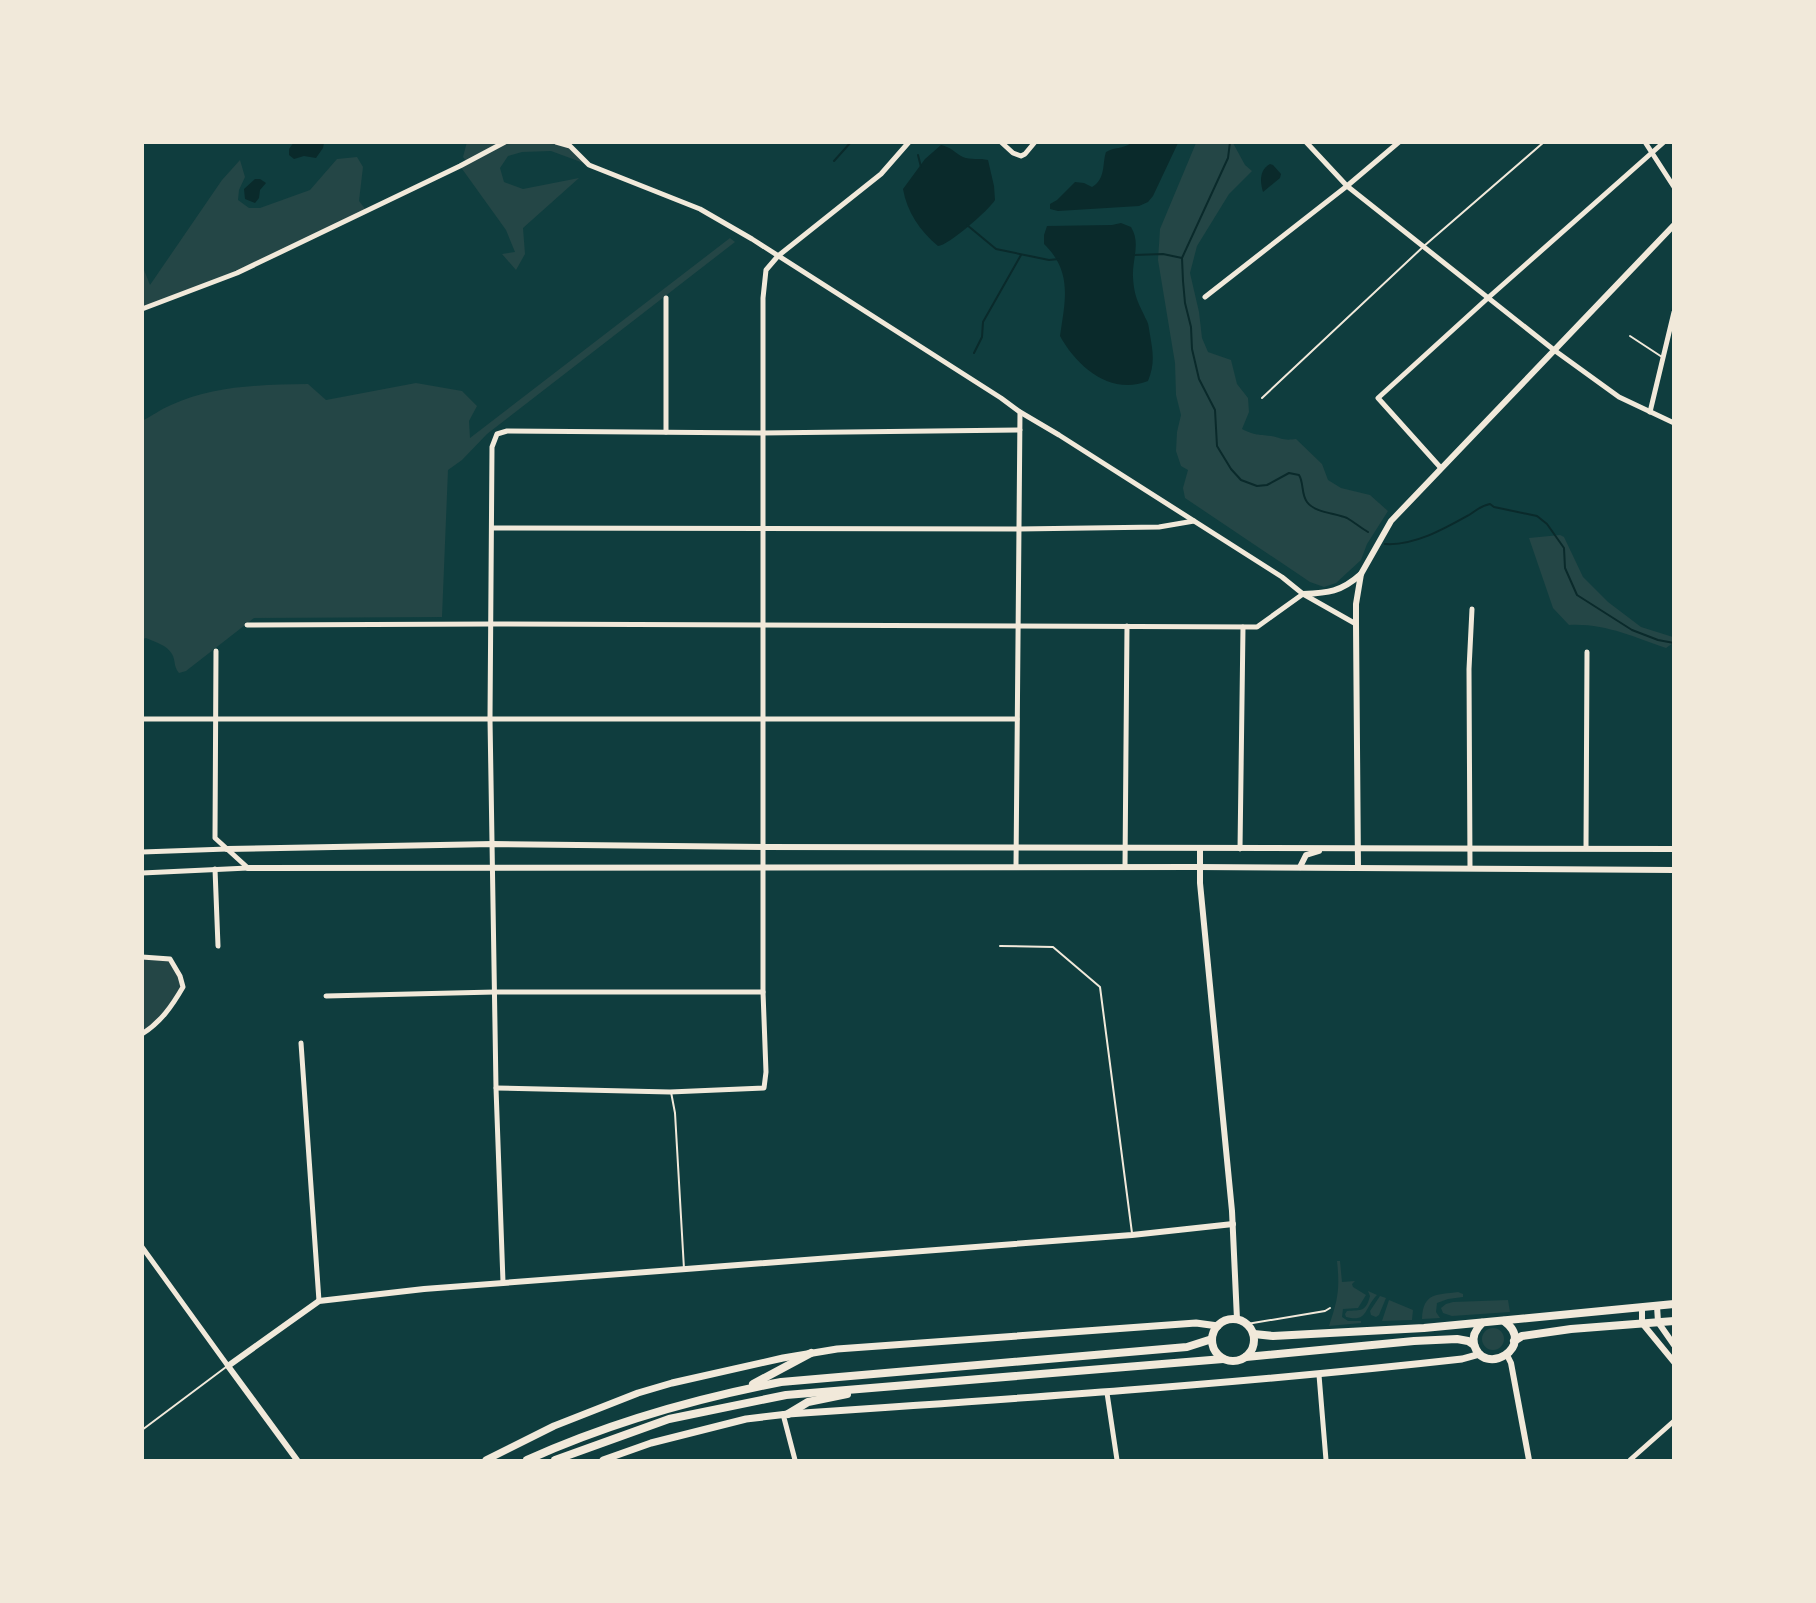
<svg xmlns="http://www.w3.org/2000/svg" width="1816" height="1603" font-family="Signika,sans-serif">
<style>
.green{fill:#244646}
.water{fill:#0a2a2b}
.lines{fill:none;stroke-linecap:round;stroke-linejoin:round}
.stream{stroke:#0a2a2b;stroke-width:2}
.service{stroke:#f1e9da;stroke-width:2}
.minor{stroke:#f1e9da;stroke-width:5}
.tertiary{stroke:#f1e9da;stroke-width:6}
.secondary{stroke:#f1e9da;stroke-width:7}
.primary{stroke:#f1e9da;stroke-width:8}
</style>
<rect width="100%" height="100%" fill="#0f3d3e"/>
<g class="green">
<path d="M467,142l102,1 1,3 19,19 -38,-14 -29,1 -14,4 -8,12 4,14 19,7 56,-11 -56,50 2,26 -9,16 -14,-16 13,-2 -9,-22 -46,-64 7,-4 -4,-5z"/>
<path d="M1196,143h37l12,22 7,6 -23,23 -32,52 -7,27 9,39 3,26 6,14 23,8 6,24 11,14 1,14 -7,17c14,7 15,5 29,7 11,2 12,5 25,3l26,25 6,16 13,8 29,7 18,16 -21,33 -6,16 -25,23 -12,4 -14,-5 -125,-84 -2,-10 5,-18 -7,-4 -5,-15 1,-19 4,-17 -5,-20 -1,-32 -17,-103 2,-31z"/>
<path d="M357,157l6,10 -4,34 7,9 -129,63 -94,36 -1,-44 8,20 72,-105 18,-20 5,17 -6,13 -1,10 11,8h11l50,-18 27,-31z"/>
<path d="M730,238l5,4 -248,192 -25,26 -14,10 -6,147 -188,1 -68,53 -7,2c-6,-7 -3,-12 -7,-19 -5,-9 -17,-12 -26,-16l-3,1 -1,-218c10,-5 19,-12 29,-16 43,-20 90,-20 137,-21l18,16 90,-17 46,8 15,15 -8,15 1,17z"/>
<path d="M1560,535l4,2 19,40 25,25 33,25 32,10v6l-7,5c-33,-11 -61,-25 -97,-23l-16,-17 -24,-70z"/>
<path d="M143,957l27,2 13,28 -8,15 -32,32z"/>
<path d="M1337,1261h3l2,21 13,-1 -3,3 1,3 13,8 -8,13 -15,1 -1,8 6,4h13v2l-32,3c9,-27 11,-37 8,-65z"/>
<path d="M1368,1291l9,4c-13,13 -9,28 -31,22l-1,-3 2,-3c14,-1 19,1 23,-15z"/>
<path d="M1458,1292l5,2v3l-15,2 -11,4 -1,9 4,6 -18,1c1,-27 15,-24 36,-27z"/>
<path d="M1380,1296l6,2 -7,17 -3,2 -5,-2 -1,-4z"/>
<path d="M1389,1300l24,10 -1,10 -30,1z"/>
<path d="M1508,1300l2,12 -58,4 -9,-3 -2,-5 5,-4 7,-2z"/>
<circle cx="1493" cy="1339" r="11"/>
</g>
<g class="water">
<path d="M294,142h30v1l-1,5 -7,10 -12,-2 -10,3 -5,-4v-6z"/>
<path d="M1131,143h47l-25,53 -5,6 -9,4 -81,5 -8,-2v-5l7,-4 18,-18 9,1 8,4c14,-8 10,-23 14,-35 8,-5 17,-3 25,-9z"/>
<path d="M941,145c10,2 14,8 22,12 7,3 17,1 25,3l6,26 1,14c-6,10 -47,46 -57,46 -18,-15 -31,-34 -35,-57l22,-30z"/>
<path d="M1270,164l3,1 8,9 -1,4 -17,14c-3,-10 -4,-22 7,-28z"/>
<path d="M255,179h5l6,4 -6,7 -1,8 -4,5 -10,-4 -1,-10z"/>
<path d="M1121,223l10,4c10,16 1,33 2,50 1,20 6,27 14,44 2,4 2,9 3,14 3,17 5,29 -2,46 -37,15 -71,-14 -88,-45 5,-35 13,-64 -16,-92v-9l3,-9 65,-1z"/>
</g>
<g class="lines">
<g class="stream">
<path d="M1230,142l-2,16 -46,100 1,23 2,22 6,24 1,22 7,30 16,31 2,36 14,23 10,11 16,6 10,-1 22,-12 10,2c5,8 2,19 8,27 8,11 29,11 40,16 7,4 14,10 21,14"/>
<path d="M918,155l3,12"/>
<path d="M834,161l17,-19"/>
<path d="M967,225l29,24 53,11 10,-1"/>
<path d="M1134,255l29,-1 19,4"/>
<path d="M974,353l8,-16 1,-15 38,-67"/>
<path d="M1385,544c29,2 59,-15 84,-29 8,-5 11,-9 21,-11l4,3 43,9 10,8 17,24 1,20 12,27 55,35 26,10 16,3"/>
</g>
<g class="service">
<path d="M1630,336l32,21"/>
<path d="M1262,398l162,-152 120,-104"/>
<path d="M1000,946l53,1 47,40 32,246"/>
<path d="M671,1092l4,21 9,156"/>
<path d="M1247,1324l78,-13 5,-3"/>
<path d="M142,1430l84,-63"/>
</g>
<g class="minor">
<path d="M556,142l14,4 19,19 111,44 52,30 249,159 19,14 39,23 223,142 21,17 53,30"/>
<path d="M1001,142l12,11 8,3 4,-2 10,-12"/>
<path d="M1306,142l41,44 207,164 65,47 55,26"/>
<path d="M1645,142l29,45"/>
<path d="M1205,297l142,-111 52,-44"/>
<path d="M666,298v134"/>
<path d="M142,309l95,-36 223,-107 45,-24"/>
<path d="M1650,412l24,-100"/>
<path d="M1440,467l-62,-69 111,-101 175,-155"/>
<path d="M493,528l526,1 140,-2 35,-6"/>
<path d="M247,625l245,-1 765,3 46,-33"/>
<path d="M216,651l-1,187 33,30"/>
<path d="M142,719h875"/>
<path d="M1586,848l1,-196"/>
<path d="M1240,849l3,-222"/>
<path d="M142,852l85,-3"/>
<path d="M1016,867l4,-455"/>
<path d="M1125,867l2,-241"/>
<path d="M1470,868l-1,-199 3,-60"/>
<path d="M215,869l3,77"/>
<path d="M142,873l106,-5"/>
<path d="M142,957l28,2 10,17 3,11c-11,19 -22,35 -41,47"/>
<path d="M326,996l169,-4h268"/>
<path d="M301,1043l18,258"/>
<path d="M496,1088l174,4 94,-4 2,-16 -3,-80v-694l3,-28 12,-14 103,-82 28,-32"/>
<path d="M142,1247l86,119"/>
<path d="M503,1282l-7,-194 -6,-369 2,-272 5,-13 10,-3 255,2 258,-3"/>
<path d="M1319,1375l7,85"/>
<path d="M1107,1393l10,67"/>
<path d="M783,1414l12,46"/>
<path d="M1630,1460l44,-39"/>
</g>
<g class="tertiary">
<path d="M1303,594c25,-1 38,-2 58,-20"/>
<path d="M1200,848v35l32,328 5,108"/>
<path d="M227,849l266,-5 271,3 910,2"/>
<path d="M1300,867l6,-12 13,-4"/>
<path d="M248,868l948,-1 478,3"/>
<path d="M1358,868l-2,-244v-20l5,-30 30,-53 283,-296"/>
<path d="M1657,1306l1,16 16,23"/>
<path d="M1642,1307v16l32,39"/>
<path d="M1507,1355l4,8 18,97"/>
<path d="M297,1460l-69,-94 91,-65 105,-12 708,-54 101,-11"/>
</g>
<g class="secondary">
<path d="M486,1460l68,-34 84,-33 34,-10 111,-25 54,-9 359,-26 22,3"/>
<path d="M603,1460l48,-17 95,-24 42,-5c225,-15 450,-30 674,-55l18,-5"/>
</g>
<g class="primary">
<circle cx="1233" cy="1340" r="21"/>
<path d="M1482,1323c-6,6 -10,13 -8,21 9,35 64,2 30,-23"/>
<path d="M1254,1334l19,2 151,-8 250,-24"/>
<path d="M1514,1341l8,-5 49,-7 103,-8"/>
<path d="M1246,1357l168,-16 43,-2 11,2 6,4"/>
<path d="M753,1384l58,-31"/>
<path d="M788,1414l20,-12 39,-8"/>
<path d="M527,1460c82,-37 166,-61 254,-78l406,-35 25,-8"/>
<path d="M555,1460l114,-41 117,-24 437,-36"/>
</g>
</g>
<rect width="1816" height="1603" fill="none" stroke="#f1e9da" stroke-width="288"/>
</svg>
